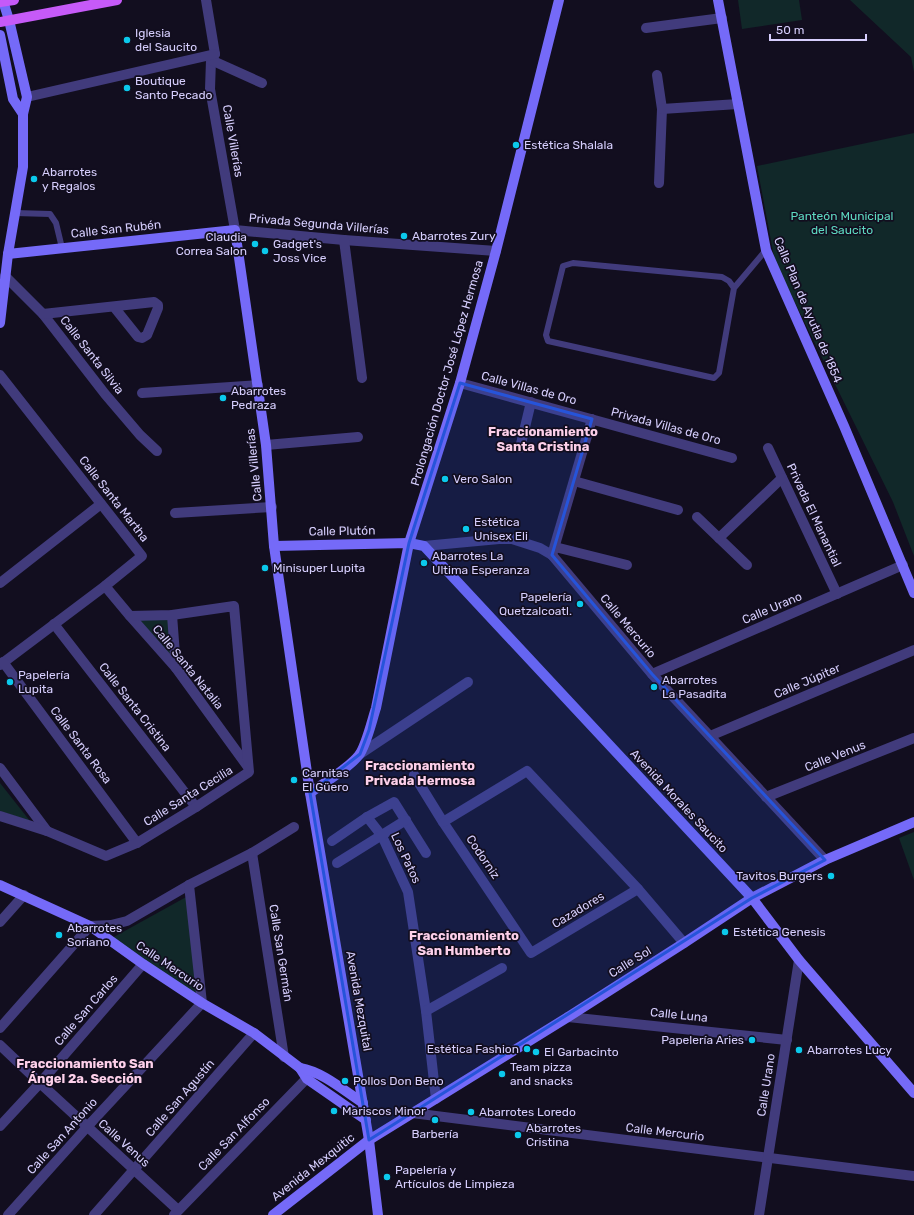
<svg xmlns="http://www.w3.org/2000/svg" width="914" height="1215" font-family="Rubik,sans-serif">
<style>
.green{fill:#112829}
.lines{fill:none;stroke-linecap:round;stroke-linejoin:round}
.lane{stroke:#413b7c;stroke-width:6}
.street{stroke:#413b7c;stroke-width:10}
.secondary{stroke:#756af8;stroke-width:10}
.primary{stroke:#c65af8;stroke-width:10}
.marked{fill:#2654da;fill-opacity:0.2;stroke:#2654da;stroke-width:3;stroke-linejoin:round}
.poi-dot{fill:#0bc9ec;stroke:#120e1f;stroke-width:1.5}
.labels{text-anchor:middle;stroke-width:3.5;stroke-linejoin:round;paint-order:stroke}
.poi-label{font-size:12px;fill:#d6cefd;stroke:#120e1f;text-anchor:start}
.street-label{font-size:12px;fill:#d6cefd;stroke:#120e1f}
.park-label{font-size:12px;fill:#5ed9c1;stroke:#120e1f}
.neighbourhood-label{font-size:13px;font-weight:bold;fill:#fdd0ea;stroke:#120e1f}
</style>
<rect width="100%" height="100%" fill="#120e1f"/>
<g class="green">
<path d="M738,0h61l3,20 -60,9z"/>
<path d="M850,0h64v72l-3,-15z"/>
<path d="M914,133v423l-21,-54 -118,-240 -18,-96z"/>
<path d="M134,618h36l3,42z"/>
<path d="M0,783l30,38 -30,-10z"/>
<path d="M914,832v48l-15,-42z"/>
<path d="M188,896l11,102 -87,-60z"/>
</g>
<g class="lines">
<g class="lane">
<path d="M15,213l35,1 6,9 6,25"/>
<path d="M734,288l-5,-7 -7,-4 -149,-14 -10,3 -17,69 2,6 166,37 5,-5 15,-85 32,-38"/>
</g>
<g class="street">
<path d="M206,0l9,54 -4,6 -1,29 25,141 109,10 152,11"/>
<path d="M646,28l76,-10"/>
<path d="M211,60l51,23"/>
<path d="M657,75l5,34 -3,74"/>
<path d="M27,97l188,-43"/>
<path d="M662,109l76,-5"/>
<path d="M344,240l18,138"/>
<path d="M5,276l38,38 62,80 35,41 17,16"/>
<path d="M43,314l111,-12 4,3v3l-11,27 -5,3 -4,-1 -24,-30"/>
<path d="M0,375l142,181 -37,30 -105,79"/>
<path d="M460,383l272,75"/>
<path d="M142,393l116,-8"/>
<path d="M266,445l92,-8"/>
<path d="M520,448l11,-46"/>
<path d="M768,448l69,146"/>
<path d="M574,481l104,29"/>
<path d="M175,513l97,-6"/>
<path d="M697,517l50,48"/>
<path d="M719,538l63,-60"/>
<path d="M424,546l75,-7h13l28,9 12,7 100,119 173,186"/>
<path d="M555,547l72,18"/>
<path d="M552,555l40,-136"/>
<path d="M0,583l101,-79"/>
<path d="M105,586l25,30 46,52 72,99"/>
<path d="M172,615l4,53"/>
<path d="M54,624l142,183"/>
<path d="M3,662l134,181"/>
<path d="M652,674l251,-109"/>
<path d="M710,736l204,-86"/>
<path d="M360,754l108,-72"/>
<path d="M0,768l47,63"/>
<path d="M414,775l29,47 88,131 107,-64"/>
<path d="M766,797l148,-59"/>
<path d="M0,816l47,15 59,25 31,-13 59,-36 53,-35 -15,-166 -62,9 -42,1"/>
<path d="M367,817l15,19 26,56 18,119 10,88"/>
<path d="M443,822l84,-51 111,118 46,54"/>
<path d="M332,841l35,-24 27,-15 32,51"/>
<path d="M252,853l32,204"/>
<path d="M337,863l69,-43"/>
<path d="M0,922l24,-27"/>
<path d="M426,1011l76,-43"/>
<path d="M568,1017l219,23"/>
<path d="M0,1028l90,-102 21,-1 16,-4 62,-36 63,-32 42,-26"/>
<path d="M0,1045l40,38 138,127"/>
<path d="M412,1113l502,63"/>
<path d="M0,1126l40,-43 103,-119"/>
<path d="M8,1215l79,-88 115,-124 -13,-118"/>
<path d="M94,1215l160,-182"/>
<path d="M174,1215l138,-142"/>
<path d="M759,1215l40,-255"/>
</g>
<g class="secondary">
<path d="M0,0l3,1 6,19 18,77 -4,17v53l-15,87 -8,69"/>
<path d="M718,0l48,250 78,176 70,167"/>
<path d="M0,35l13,64 10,15"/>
<path d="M8,254l227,-24 31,215 8,101 36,247 59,347 9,75"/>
<path d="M274,546l135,-3 15,3 328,352 47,62 115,133"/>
<path d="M310,793c15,-11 38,-24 49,-38 7,-9 13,-35 17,-47l33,-165 51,-160 36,-132 63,-251"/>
<path d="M0,885l90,41 53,38 59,39 52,30 46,35 7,11 59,41"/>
<path d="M300,1068c23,4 43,22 63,35"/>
<path d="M273,1215l96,-75 199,-123 116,-74 68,-45 73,-38 89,-38"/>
</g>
<g class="primary">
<path d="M0,2l14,-2"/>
<path d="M0,22l117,-22"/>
</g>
</g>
<path class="marked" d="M460,383l132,36 -40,136 100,119 173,186 -73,38 -383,242 -59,-347 50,-39 9,-24 40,-187z"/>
<g class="poi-dot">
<circle cx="127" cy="40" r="4"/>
<circle cx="127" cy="88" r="4"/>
<circle cx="516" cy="145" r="4"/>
<circle cx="34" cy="179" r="4"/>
<circle cx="404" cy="236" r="4"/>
<circle cx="255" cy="244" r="4"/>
<circle cx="265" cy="251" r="4"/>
<circle cx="223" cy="398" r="4"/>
<circle cx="445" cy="479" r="4"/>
<circle cx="466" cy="529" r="4"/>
<circle cx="424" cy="563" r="4"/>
<circle cx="265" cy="568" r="4"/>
<circle cx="580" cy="604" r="4"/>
<circle cx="10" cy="682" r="4"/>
<circle cx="654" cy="687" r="4"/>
<circle cx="294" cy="780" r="4"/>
<circle cx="831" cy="876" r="4"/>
<circle cx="725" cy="932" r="4"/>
<circle cx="59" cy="935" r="4"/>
<circle cx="752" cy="1040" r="4"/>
<circle cx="527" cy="1049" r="4"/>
<circle cx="799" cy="1050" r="4"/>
<circle cx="536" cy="1052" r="4"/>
<circle cx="502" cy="1074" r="4"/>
<circle cx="345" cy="1081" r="4"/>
<circle cx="334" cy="1111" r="4"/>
<circle cx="471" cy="1112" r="4"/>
<circle cx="435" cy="1120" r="4"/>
<circle cx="518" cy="1135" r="4"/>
<circle cx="387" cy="1177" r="4"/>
</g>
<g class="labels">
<g class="poi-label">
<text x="135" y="37">Iglesia<tspan x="135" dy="14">del Saucito</tspan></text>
<text x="135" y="85">Boutique<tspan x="135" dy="14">Santo Pecado</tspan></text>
<text x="524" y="149">Estética Shalala</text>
<text x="42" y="176">Abarrotes<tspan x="42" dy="14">y Regalos</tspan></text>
<text x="412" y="240">Abarrotes Zury</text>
<text x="247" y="241" text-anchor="end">Claudia<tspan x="247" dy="14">Correa Salon</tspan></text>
<text x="273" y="248">Gadget's<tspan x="273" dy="14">Joss Vice</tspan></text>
<text x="231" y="395">Abarrotes<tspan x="231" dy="14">Pedraza</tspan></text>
<text x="453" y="483">Vero Salon</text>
<text x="474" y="526">Estética<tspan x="474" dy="14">Unisex Eli</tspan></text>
<text x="432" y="560">Abarrotes La<tspan x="432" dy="14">Ultima Esperanza</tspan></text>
<text x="273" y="572">Minisuper Lupita</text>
<text x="572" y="601" text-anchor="end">Papelería<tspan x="572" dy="14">Quetzalcoatl.</tspan></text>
<text x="18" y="679">Papelería<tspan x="18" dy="14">Lupita</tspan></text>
<text x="662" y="684">Abarrotes<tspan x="662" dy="14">La Pasadita</tspan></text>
<text x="302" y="777">Carnitas<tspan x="302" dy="14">El Güero</tspan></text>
<text x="823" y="880" text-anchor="end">Tavitos Burgers</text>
<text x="67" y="932">Abarrotes<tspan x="67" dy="14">Soriano</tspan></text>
<text x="733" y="936">Estética Genesis</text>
<text x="744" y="1044" text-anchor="end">Papelería Aries</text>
<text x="519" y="1053" text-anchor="end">Estética Fashion</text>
<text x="807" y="1054">Abarrotes Lucy</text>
<text x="544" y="1056">El Garbacinto</text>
<text x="510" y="1071">Team pizza<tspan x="510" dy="14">and snacks</tspan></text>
<text x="353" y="1085">Pollos Don Beno</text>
<text x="342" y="1115">Mariscos Minor</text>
<text x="479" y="1116">Abarrotes Loredo</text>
<text x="526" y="1132">Abarrotes<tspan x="526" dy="14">Cristina</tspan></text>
<text x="435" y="1138" text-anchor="middle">Barbería</text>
<text x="395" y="1174">Papelería y<tspan x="395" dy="14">Artículos de Limpieza</tspan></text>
</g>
<g class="street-label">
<text transform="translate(233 141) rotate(80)" y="4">Calle Villerías</text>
<text transform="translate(319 224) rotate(5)" y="4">Privada Segunda Villerías</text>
<text transform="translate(116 229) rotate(-6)" y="4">Calle San Rubén</text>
<text transform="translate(808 310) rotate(67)" y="4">Calle Plan de Ayutla de 1854</text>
<text transform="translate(92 355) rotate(52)" y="4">Calle Santa Silvia</text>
<text transform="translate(447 373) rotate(-74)" y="4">Prolongación Doctor José López Hermosa</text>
<text transform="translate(529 388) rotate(15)" y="4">Calle Villas de Oro</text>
<text transform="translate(666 426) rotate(15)" y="4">Privada Villas de Oro</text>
<text transform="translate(254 465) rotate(-96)" y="4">Calle Villerías</text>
<text transform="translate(114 499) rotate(52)" y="4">Calle Santa Martha</text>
<text transform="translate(814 515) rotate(65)" y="4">Privada El Manantial</text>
<text transform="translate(342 531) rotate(-1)" y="4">Calle Plutón</text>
<text transform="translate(772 608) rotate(-23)" y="4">Calle Urano</text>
<text transform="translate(628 626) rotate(50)" y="4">Calle Mercurio</text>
<text transform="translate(188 667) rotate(51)" y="4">Calle Santa Natalia</text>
<text transform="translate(807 681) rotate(-23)" y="4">Calle Júpiter</text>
<text transform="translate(135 707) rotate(52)" y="4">Calle Santa Cristina</text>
<text transform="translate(81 745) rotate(53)" y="4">Calle Santa Rosa</text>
<text transform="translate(835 756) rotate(-22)" y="4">Calle Venus</text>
<text transform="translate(188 796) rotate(-32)" y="4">Calle Santa Cecilia</text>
<text transform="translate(679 801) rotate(47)" y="4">Avenida Morales Saucito</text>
<text transform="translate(483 857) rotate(56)" y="4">Codorniz</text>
<text transform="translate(406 858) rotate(65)" y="4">Los Patos</text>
<text transform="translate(578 910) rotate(-31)" y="4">Cazadores</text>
<text transform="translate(281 953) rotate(81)" y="4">Calle San Germán</text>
<text transform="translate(630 962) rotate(-32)" y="4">Calle Sol</text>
<text transform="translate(170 966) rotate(34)" y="4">Calle Mercurio</text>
<text transform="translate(359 1001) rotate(80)" y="4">Avenida Mezquital</text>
<text transform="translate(86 1010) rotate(-49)" y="4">Calle San Carlos</text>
<text transform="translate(679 1015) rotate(6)" y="4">Calle Luna</text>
<text transform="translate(766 1085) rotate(-81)" y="4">Calle Urano</text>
<text transform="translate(180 1098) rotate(-49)" y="4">Calle San Agustín</text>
<text transform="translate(665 1132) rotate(7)" y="4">Calle Mercurio</text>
<text transform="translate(234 1134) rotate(-46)" y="4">Calle San Alfonso</text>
<text transform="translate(62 1136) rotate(-48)" y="4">Calle San Antonio</text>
<text transform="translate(124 1143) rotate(42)" y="4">Calle Venus</text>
<text transform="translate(313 1167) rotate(-38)" y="4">Avenida Mexquitic</text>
</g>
<g class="park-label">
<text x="842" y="220">Panteón Municipal<tspan x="842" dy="14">del Saucito</tspan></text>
</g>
<g class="neighbourhood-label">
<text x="543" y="436">Fraccionamiento<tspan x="543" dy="15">Santa Cristina</tspan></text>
<text x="420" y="770">Fraccionamiento<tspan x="420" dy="15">Privada Hermosa</tspan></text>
<text x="464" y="940">Fraccionamiento<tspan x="464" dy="15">San Humberto</tspan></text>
<text x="85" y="1068">Fraccionamiento San<tspan x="85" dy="15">Ángel 2a. Sección</tspan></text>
</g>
</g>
<path d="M770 34v6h96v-6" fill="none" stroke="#d6cefd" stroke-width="2"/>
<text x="776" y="34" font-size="12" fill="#d6cefd" stroke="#120e1f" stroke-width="3" paint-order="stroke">50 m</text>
</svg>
